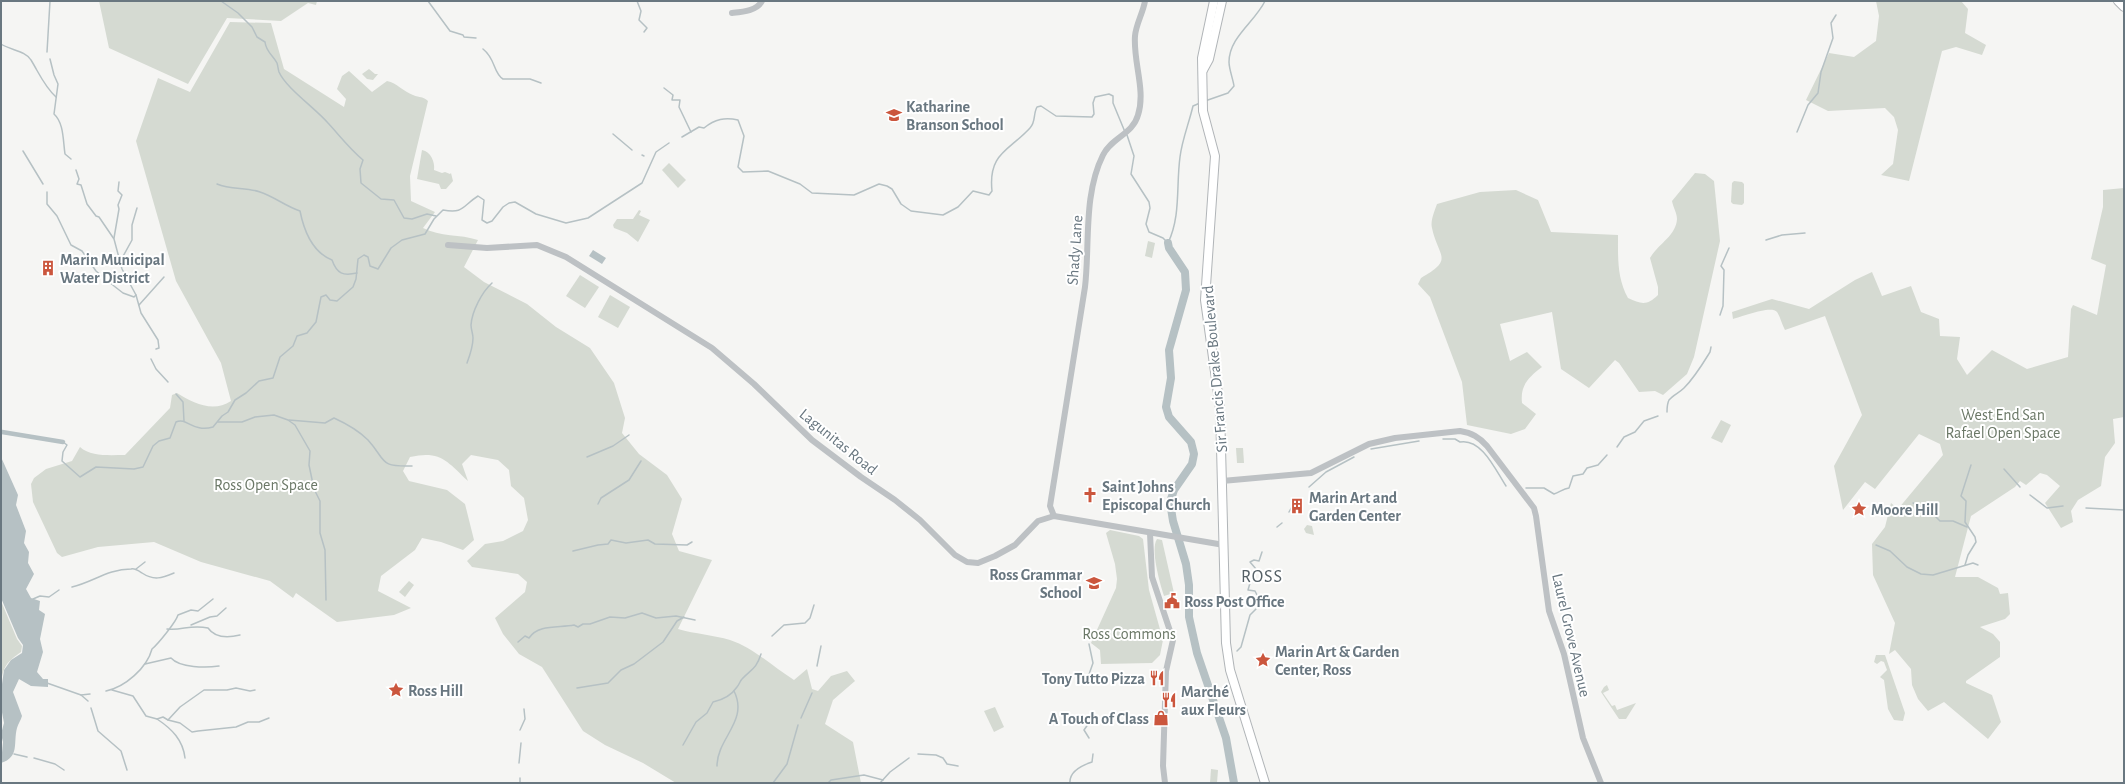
<svg xmlns="http://www.w3.org/2000/svg" width="2125" height="784" font-family="'Alegreya Sans',sans-serif">
<style>
.green{fill:#d5dad2}
.water{fill:#b6c1c4}
.lines{fill:none;stroke-linecap:round;stroke-linejoin:round}
.stream{stroke:#b6c1c4;stroke-width:1.5}
.canal{stroke:#b6c1c4;stroke-width:4.5}
.river{stroke:#b6c1c4;stroke-width:8}
.primary-casing{stroke:#b1b5b8;stroke-width:10}
.tertiary{stroke:#bdc1c4;stroke-width:6}
.primary{stroke:#fff;stroke-width:8}
.labels{text-anchor:middle;stroke-width:4;stroke-linejoin:round;paint-order:stroke}
.poi-label{font-size:16px;font-weight:bold;fill:#697780;stroke:#fff;text-anchor:start}
.street-label{font-size:16px;fill:#697780;stroke:#fff}
.park-label{font-size:16px;fill:#6b7867;stroke:#fff}
.quarter-label{font-size:18px;letter-spacing:1px;fill:#556066;stroke:#fff}
</style>
<rect width="100%" height="100%" fill="#f5f5f3"/>
<g class="green">
<path d="M99,1h218l-1,4 -8,-2 -27,18 -54,-3 -39,66 -79,-36z"/>
<path d="M1876,1h85l7,8 -3,24 21,12 -4,10 -26,-8 -14,4 -33,130 -28,-6 12,-11 5,-34 -4,-13 -9,-9 -57,3 -22,-11 23,-47 25,4 22,-16 3,-25z"/>
<path d="M230,22l41,1 13,46 60,38 2,-8 -9,-10 5,-13 7,-5 23,21 15,-11c10,2 17,11 26,14 7,3 10,1 15,6l-18,75 1,25 24,11 -12,16c17,9 37,6 55,12l-14,27 20,15 43,22 29,23 34,21 24,35 11,35 -3,15 17,21 28,21 15,24 -10,35 7,17 33,9 -34,69c17,5 36,6 52,11 24,8 43,27 64,40l13,-11 5,20 6,2 13,-15 16,-5 8,10 -22,19 -8,24 28,18 8,41h-185l-33,-20 -38,-18 -22,-14 -41,-64 -23,-13 -16,-20 -8,-16 30,-26 2,-10 -9,-8 -46,-7 -5,-6 18,-17 18,-3 20,-10 5,-11 -4,-22 -13,-12 -2,-16 -11,-10 -27,-5 -9,9 6,17c-21,-20 -28,-31 -58,-24l-7,14 6,10 38,9 18,14 9,36 -11,10 -22,-8 -19,-4 -7,12 -34,26 -3,15 33,17 -17,7 -57,7 -41,-29 -3,5 -23,-17 -69,-19 -47,-20 -56,5 -36,10 -5,-4 -24,-51 -2,-18 3,-6 12,-9 26,-8 8,-14c11,10 30,8 45,8l45,-47 2,-13 5,-2c16,10 36,20 54,8l-10,-38 -45,-82 -40,-140 22,-63 32,14z"/>
<path d="M369,69l6,5h3l-5,6 -6,-1 -5,-5z"/>
<path d="M422,150c9,2 13,12 12,20l8,3 3,-1 5,2 1,-1 2,8 -7,8h-5l-2,-5 -22,-5z"/>
<path d="M669,163l17,17 -8,8 -16,-18z"/>
<path d="M1695,173l10,1 9,7 6,60 -26,116 -7,17 -24,21 -8,-4 -16,1 -20,-29 -4,-3 -26,28 -28,-19 -9,-57 -52,12 10,37 17,-9 15,15c-13,10 -22,18 -20,36l14,11 -11,15 -14,5 -44,-9 -5,-43 -32,-85 -12,-13 3,-6c34,-19 17,-21 11,-50 -2,-7 3,-18 5,-24l43,-12 36,-2 22,10 13,32 67,3c0,23 -1,43 10,63 13,6 19,8 30,-3v-8l-8,-29c8,-14 26,-22 27,-39 0,-6 -4,-12 -5,-18z"/>
<path d="M1734,181l8,1 2,2v19l-2,2 -9,-1 -2,-2 1,-19z"/>
<path d="M2124,188v229l-11,2 2,24 -10,14 -4,29 -23,14 -7,11 2,11 -12,6 -16,-25 15,-17 -13,-11 -7,-2 -14,12 -6,-4 -5,6 -44,29 -16,61h23l20,11 2,6 8,-1 2,21 -5,5 -25,8 13,7 7,8v15l-34,24v2l26,12 9,27 -13,17 -44,-37 -16,9 -10,-12 -6,-14 -1,-16 -16,-19 -6,4 6,-31 -22,-48 -1,-31 13,-17 6,-24 7,6 45,-54 -3,-11 -21,-10 -44,55 -10,-7 -22,28 -9,-44 28,-51 -37,-99 -40,14c-3,-5 -5,-14 -8,-18 -6,-7 -35,5 -44,7l-1,-7 40,-13 37,10 46,-29 17,-8 10,24 29,-10 10,26 18,7 1,17 20,1 -3,22 10,16 25,-25 35,19 41,-12 3,-48 2,-4 24,10 9,-50 -15,-6 12,-52v-17z"/>
<path d="M639,210l2,1 -2,4 11,5 -12,22 -11,-9 -13,-5 -1,-3 4,-6h16z"/>
<path d="M1148,241l7,2 -3,15 -7,-2z"/>
<path d="M580,275l19,12 -14,21 -19,-12z"/>
<path d="M610,295l20,12 -12,21 -20,-11z"/>
<path d="M1721,420l10,5 -9,18 -11,-5z"/>
<path d="M1236,448h7l1,15h-7z"/>
<path d="M1307,525l5,1 2,9 -8,-2 -2,-4z"/>
<path d="M1110,530l29,6 4,3 6,51 14,50 -3,15 -8,8 -51,1 -1,-14 -9,-7 25,-55 1,-9 -2,-15 -9,-31z"/>
<path d="M1157,539l5,1 12,53 -10,3c-4,-12 -14,-47 -7,-57z"/>
<path d="M409,581l5,4 -9,12 -6,-5z"/>
<path d="M1,601l16,38 5,7 -1,6c-14,10 -18,14 -20,32z"/>
<path d="M1876,655h9l20,58 -2,8 -9,-1 -6,-11 -4,-29 -4,-3 7,-7 -3,-8 -3,-1 -4,3 -3,-2z"/>
<path d="M1607,685l2,5 -6,3 9,13 3,-1 2,5 19,-7 -10,16h-7l-18,-27 3,-5z"/>
<path d="M995,707l9,20 -10,5 -10,-21z"/>
<path d="M1211,769l7,1 -1,13h-7z"/>
</g>
<g class="water">
<path d="M593,250l13,8 -4,6 -13,-8z"/>
<path d="M1,457l17,38 -2,10 10,26 -2,12 5,9 -1,11 6,11 -8,15 5,9 9,3 -1,9 6,4 -5,25 3,13 -6,20 6,7h5v8l-17,-1 -12,-7 -6,13 9,24c-1,4 -4,8 -5,12 -4,15 3,29 -16,35l2,-21 -2,-8 3,-11 -3,-16v-16l3,-21 7,-10 11,-7 1,-8 -5,-7 -17,-40z"/>
</g>
<g class="lines">
<g class="stream">
<path d="M221,1l17,12 14,14 5,10 8,5c1,10 8,13 12,21 1,3 1,6 2,9 7,16 36,36 49,51 12,13 21,25 35,37l-3,9 1,14 20,16 13,1 10,18 8,1 15,-5 9,2"/>
<path d="M428,1l22,30 13,4 1,2 12,1"/>
<path d="M637,1l4,10 -2,9 8,8 -3,4"/>
<path d="M1,44c9,6 25,7 30,16 8,13 13,26 25,37"/>
<path d="M483,49c13,10 10,24 20,30h27l11,4"/>
<path d="M47,52l3,-51"/>
<path d="M50,59l4,16 4,9 -4,30c10,9 9,27 11,40l6,5"/>
<path d="M664,88l9,7 -1,5h8l-1,7 12,25"/>
<path d="M1205,101l23,-8 6,-7c-1,-7 -5,-17 -5,-24 0,-25 26,-40 36,-61"/>
<path d="M1797,132l11,-27 10,-12 3,-21 12,-34 -2,-15 5,-8"/>
<path d="M613,134l19,16"/>
<path d="M1127,135l7,21 -3,18 18,28 1,6 -4,16 3,8 14,6 5,5c13,-27 8,-57 12,-86 2,-17 9,-34 13,-51l7,-3"/>
<path d="M682,137l17,-10 5,1c11,-9 21,-11 34,-8l6,16 -6,31 5,5 25,-1 32,13 12,9 42,2 25,-11 8,2 5,3 9,15 10,7 32,4 15,-8 15,-16 16,4 3,-4c-4,-38 17,-40 38,-63 6,-6 3,-14 7,-21l4,-1 15,10 36,1 2,-3 -1,-11 2,-6 14,-3 4,2v7l12,29"/>
<path d="M23,151l20,33"/>
<path d="M642,155l2,1"/>
<path d="M76,170l3,9 -2,5 4,1 6,19 9,12 3,1 15,22 8,30 14,26 5,18 17,27 1,8 -3,1"/>
<path d="M217,184c14,6 29,3 43,8 15,5 25,14 40,19 4,20 12,41 32,49 5,14 11,16 25,13"/>
<path d="M47,192v12l10,12 14,29 11,6 14,20 18,15 9,7 11,4 2,-2"/>
<path d="M114,238l5,-29 -1,-4 4,-10 -4,-4 1,-9"/>
<path d="M1766,240l16,-5 23,-2"/>
<path d="M121,260l11,-20v-15l5,-17"/>
<path d="M139,305l25,-28"/>
<path d="M1720,315l3,-9 1,-36 -3,-4 8,-18"/>
<path d="M151,359l5,10 12,13"/>
<path d="M467,363c3,-8 6,-17 6,-25 0,-4 -2,-9 -2,-13 1,-14 11,-33 21,-42"/>
<path d="M176,394l7,8 1,19"/>
<path d="M1667,412c0,-4 0,-8 2,-12 4,-5 10,-7 15,-12 11,-11 18,-23 26,-36l1,-5"/>
<path d="M289,420l36,3 9,-5c11,5 25,13 34,22 19,21 10,27 44,26"/>
<path d="M218,422h24l13,-5 19,-2 14,5 7,5 15,26 -1,14 5,24 6,12v32l5,17 1,50"/>
<path d="M1,432h1"/>
<path d="M1443,439h12l5,3c22,-4 36,29 46,44"/>
<path d="M63,442l4,3 -4,7 -1,9 18,16 16,-10 38,2 9,-2 10,-21 6,-5 11,-3 6,-16c11,-5 17,11 37,5l9,-11 6,-4 7,-12 11,-7 13,-12 14,-3 7,-21 13,-11 4,-10 10,-3 9,-11 5,-25 5,-2 4,5 7,1 16,-14 3,-8 2,-20 6,-4 4,2 2,9 8,3 13,-21 11,-8 23,-6 9,-15 9,-9c21,4 19,-4 35,-14l6,4 -2,20 5,3 5,-2 11,-14 6,-4 6,-1 21,12 30,9 22,-5 54,-35 14,-31 13,-9"/>
<path d="M1617,447l7,-10 11,-5 9,-11 14,-5"/>
<path d="M1371,449l48,-8"/>
<path d="M587,457l26,-11 16,-11"/>
<path d="M2004,469l16,18"/>
<path d="M1309,487l17,-15 28,-15"/>
<path d="M1526,488h18l10,6c6,-2 9,-5 15,-6l4,-12 10,-2 4,-6 11,-3 9,-10"/>
<path d="M2030,495l17,13 16,-2"/>
<path d="M1913,503l16,7 11,11h13l14,6"/>
<path d="M598,504l3,-6 28,-18 12,-19"/>
<path d="M2086,508l38,2"/>
<path d="M1289,512l4,-7"/>
<path d="M1277,527l5,-4"/>
<path d="M1876,545l14,6 17,16 14,7 12,1 40,-12 5,2"/>
<path d="M573,551l25,-6 10,-1 3,-4 15,3 22,-3 7,4 32,1 5,-3"/>
<path d="M1965,565l3,-10 8,-13 -1,-5 -10,-15 1,-21 -5,-5 10,-31"/>
<path d="M136,569l9,-7"/>
<path d="M72,587c21,-5 36,-18 59,-18 4,-1 8,2 11,4 12,8 20,5 32,0"/>
<path d="M1257,595l-2,-4 -7,-1 2,-7 -3,-6 9,-8 -6,-7 4,-2 5,1 3,-9"/>
<path d="M33,599l7,-3 9,1 10,-7"/>
<path d="M191,625l19,-8 7,-1 9,-8"/>
<path d="M167,629c15,2 23,-5 41,-1 7,10 20,10 32,7"/>
<path d="M772,636l12,-11 21,-2 5,-5 4,-13"/>
<path d="M518,642l7,-6 4,2c9,-14 30,-10 45,-13l4,2 5,-3h7l20,-7 15,1 17,-5 14,5 20,-2 19,4"/>
<path d="M1237,651l4,-4 9,-32 6,-6"/>
<path d="M145,664l26,-6c9,10 35,10 48,8"/>
<path d="M817,666l4,-20"/>
<path d="M1087,680l6,-17 -4,-19"/>
<path d="M47,683l34,12 9,-1"/>
<path d="M577,688l31,-5 13,-13 13,-6 29,-22 14,-21 7,-4"/>
<path d="M112,690l21,6 13,20 11,3 6,-2 5,3 12,-13 24,-17h23l9,-2 14,3 5,-1"/>
<path d="M106,691c19,-4 41,-23 46,-42 6,-5 24,-27 26,-34l13,-5 7,1 15,-12"/>
<path d="M81,695l7,6"/>
<path d="M91,708l7,23 23,20 6,19"/>
<path d="M801,718l11,-25"/>
<path d="M157,719c15,10 26,21 28,39"/>
<path d="M168,720l12,3 12,9 6,-1 38,-4 12,-5h11l10,-4"/>
<path d="M520,730l5,-11 -1,-10"/>
<path d="M1089,738l-5,-8 7,-10 3,-1"/>
<path d="M683,745l13,-23 11,-9 6,-11c9,-2 18,-6 24,-15 2,-2 3,-6 5,-8 9,-10 14,-9 19,-25"/>
<path d="M14,754l13,3"/>
<path d="M918,754l18,1 7,3 4,6 11,2"/>
<path d="M34,758l21,6 9,6"/>
<path d="M519,763l2,-20"/>
<path d="M717,766c0,-28 32,-45 17,-75"/>
<path d="M520,778v5"/>
<path d="M773,783l14,-19 11,-39"/>
<path d="M828,783l3,-3 33,-5 19,5"/>
<path d="M880,783l10,-11 19,-14"/>
<path d="M1070,783c-1,-12 13,-18 22,-21l1,-8"/>
</g>
<path class="canal" d="M2,432l61,10"/>
<path class="river" d="M1168,243l1,5 16,24 1,18 -17,60 2,28 -5,29 3,10 22,25 3,12 -2,10 -18,26 -4,12 3,19 13,43 3,21v32l8,36 29,85 8,45"/>
<defs>
<g id="primary">
<path d="M1214,1l-12,57 1,53 12,45 -10,144 15,108 6,235 4,27 35,113"/>
<path d="M2118,1l6,6"/>
<path d="M1203,70l6,-11 13,-58"/>
</g>
</defs>
<use href="#primary" class="primary-casing"/>
<g class="tertiary">
<path d="M732,13c10,-1 25,-2 30,-12"/>
<path d="M448,245l39,3 50,-3 29,12 146,91 42,36 58,56 49,37 34,23 25,20 35,35 12,7 11,1 17,-7 20,-11 23,-24 16,-5 170,29"/>
<path d="M1222,481l89,-8 58,-29 26,-6 65,-7c12,2 19,6 27,15l47,62 2,8 13,95 15,43 19,84 18,45"/>
<path d="M1054,516l-4,-10 35,-219c5,-42 -2,-92 18,-132 8,-17 30,-21 35,-40 8,-25 -5,-53 -3,-79 1,-12 8,-23 10,-35"/>
<path d="M1150,533l2,44 21,63 -7,31 -3,95 2,17"/>
</g>
<use href="#primary" class="primary"/>
</g>
<defs>
<symbol id="school-bare" viewBox="-9 -9 18 18"><path d="M0-5L7-2L0 1L-7-2ZM-4 1L0 2.5L4 1V4Q0 6-4 4Z" fill="#cb563d" stroke="#fff" stroke-width="2.5" paint-order="stroke"/></symbol>
<symbol id="building-bare" viewBox="-9 -9 18 18"><path d="M-4-6H4V6H1V3H-1V6H-4ZM-2.5-4.3h1.7v1.8h-1.7ZM.8-4.3h1.7v1.8H.8ZM-2.5-1h1.7V.8h-1.7ZM.8-1h1.7V.8H.8Z" fill="#cb563d" stroke="#fff" stroke-width="2.5" paint-order="stroke"/></symbol>
<symbol id="church-bare" viewBox="-9 -9 18 18"><path d="M-1.2-6h2.4v3.5h3.3v2.4h-3.3V6h-2.4V-.1h-3.3v-2.4h3.3Z" fill="#cb563d" stroke="#fff" stroke-width="2.5" paint-order="stroke"/></symbol>
<symbol id="sight-bare" viewBox="-9 -9 18 18"><path d="M0-6L1.8-2.2L6-1.7L2.9 1.2L3.7 5.4L0 3.3L-3.7 5.4L-2.9 1.2L-6-1.7L-1.8-2.2Z" fill="#cb563d" stroke="#fff" stroke-width="2.5" paint-order="stroke"/></symbol>
<symbol id="civic-bare" viewBox="-9 -9 18 18"><path d="M-.6-6.5H3V-4.5H.6V-3L4-1V1h2V6H-6V1h2V-1L-.6-3ZM-1.2 2.5V6h2.4V2.5Z" fill="#cb563d" stroke="#fff" stroke-width="2.5" paint-order="stroke"/></symbol>
<symbol id="restaurant-bare" viewBox="-9 -9 18 18"><path d="M-5-6h1v4h1v-4h1v4h1v-4h1v5L-1.5 .5V6h-2V.5L-5-1ZM5-6V6H3V1.5H1.5Q1.5-4 5-6Z" fill="#cb563d" stroke="#fff" stroke-width="2.5" paint-order="stroke"/></symbol>
<symbol id="shop-bare" viewBox="-9 -9 18 18"><path d="M-5-2.5h2.3a2.7 3.5 0 0 1 5.4 0H5L5.5 6h-11ZM-1.5-2.5h3a1.5 2.3 0 0 0-3 0Z" fill="#cb563d" stroke="#fff" stroke-width="2.5" paint-order="stroke"/></symbol>
</defs>
<g fill-rule="evenodd">
<use href="#school-bare" x="883" y="104" width="22" height="22"/>
<use href="#building-bare" x="37" y="257" width="22" height="22"/>
<use href="#church-bare" x="1079" y="484" width="22" height="22"/>
<use href="#building-bare" x="1286" y="495" width="22" height="22"/>
<use href="#sight-bare" x="1848" y="498" width="22" height="22"/>
<use href="#school-bare" x="1083" y="572" width="22" height="22"/>
<use href="#civic-bare" x="1161" y="590" width="22" height="22"/>
<use href="#sight-bare" x="1252" y="649" width="22" height="22"/>
<use href="#restaurant-bare" x="1146" y="667" width="22" height="22"/>
<use href="#sight-bare" x="385" y="679" width="22" height="22"/>
<use href="#restaurant-bare" x="1158" y="689" width="22" height="22"/>
<use href="#shop-bare" x="1150" y="707" width="22" height="22"/>
</g>
<g class="labels">
<g class="poi-label">
<text x="906" y="112">Katharine<tspan x="906" dy="18">Branson School</tspan></text>
<text x="60" y="265">Marin Municipal<tspan x="60" dy="18">Water District</tspan></text>
<text x="1102" y="492">Saint Johns<tspan x="1102" dy="18">Episcopal Church</tspan></text>
<text x="1309" y="503">Marin Art and<tspan x="1309" dy="18">Garden Center</tspan></text>
<text x="1871" y="515">Moore Hill</text>
<text x="1082" y="580" text-anchor="end">Ross Grammar<tspan x="1082" dy="18">School</tspan></text>
<text x="1184" y="607">Ross Post Office</text>
<text x="1275" y="657">Marin Art &amp; Garden<tspan x="1275" dy="18">Center, Ross</tspan></text>
<text x="1145" y="684" text-anchor="end">Tony Tutto Pizza</text>
<text x="408" y="696">Ross Hill</text>
<text x="1181" y="697">Marché<tspan x="1181" dy="18">aux Fleurs</tspan></text>
<text x="1149" y="724" text-anchor="end">A Touch of Class</text>
</g>
<g class="street-label">
<text transform="translate(1074 250) rotate(-86)" y="6">Shady Lane</text>
<text transform="translate(1214 369) rotate(-95)" y="6">Sir Francis Drake Boulevard</text>
<text transform="translate(839 441) rotate(39)" y="6">Lagunitas Road</text>
<text transform="translate(1572 635) rotate(77)" y="6">Laurel Grove Avenue</text>
</g>
<g class="park-label">
<text x="2003" y="420">West End San<tspan x="2003" dy="18">Rafael Open Space</tspan></text>
<text x="266" y="490">Ross Open Space</text>
<text x="1129" y="639">Ross Commons</text>
</g>
<g class="quarter-label">
<text x="1262" y="582">ROSS</text>
</g>
</g>
<rect width="2125" height="784" fill="none" stroke="#697780" stroke-width="4"/>
</svg>
